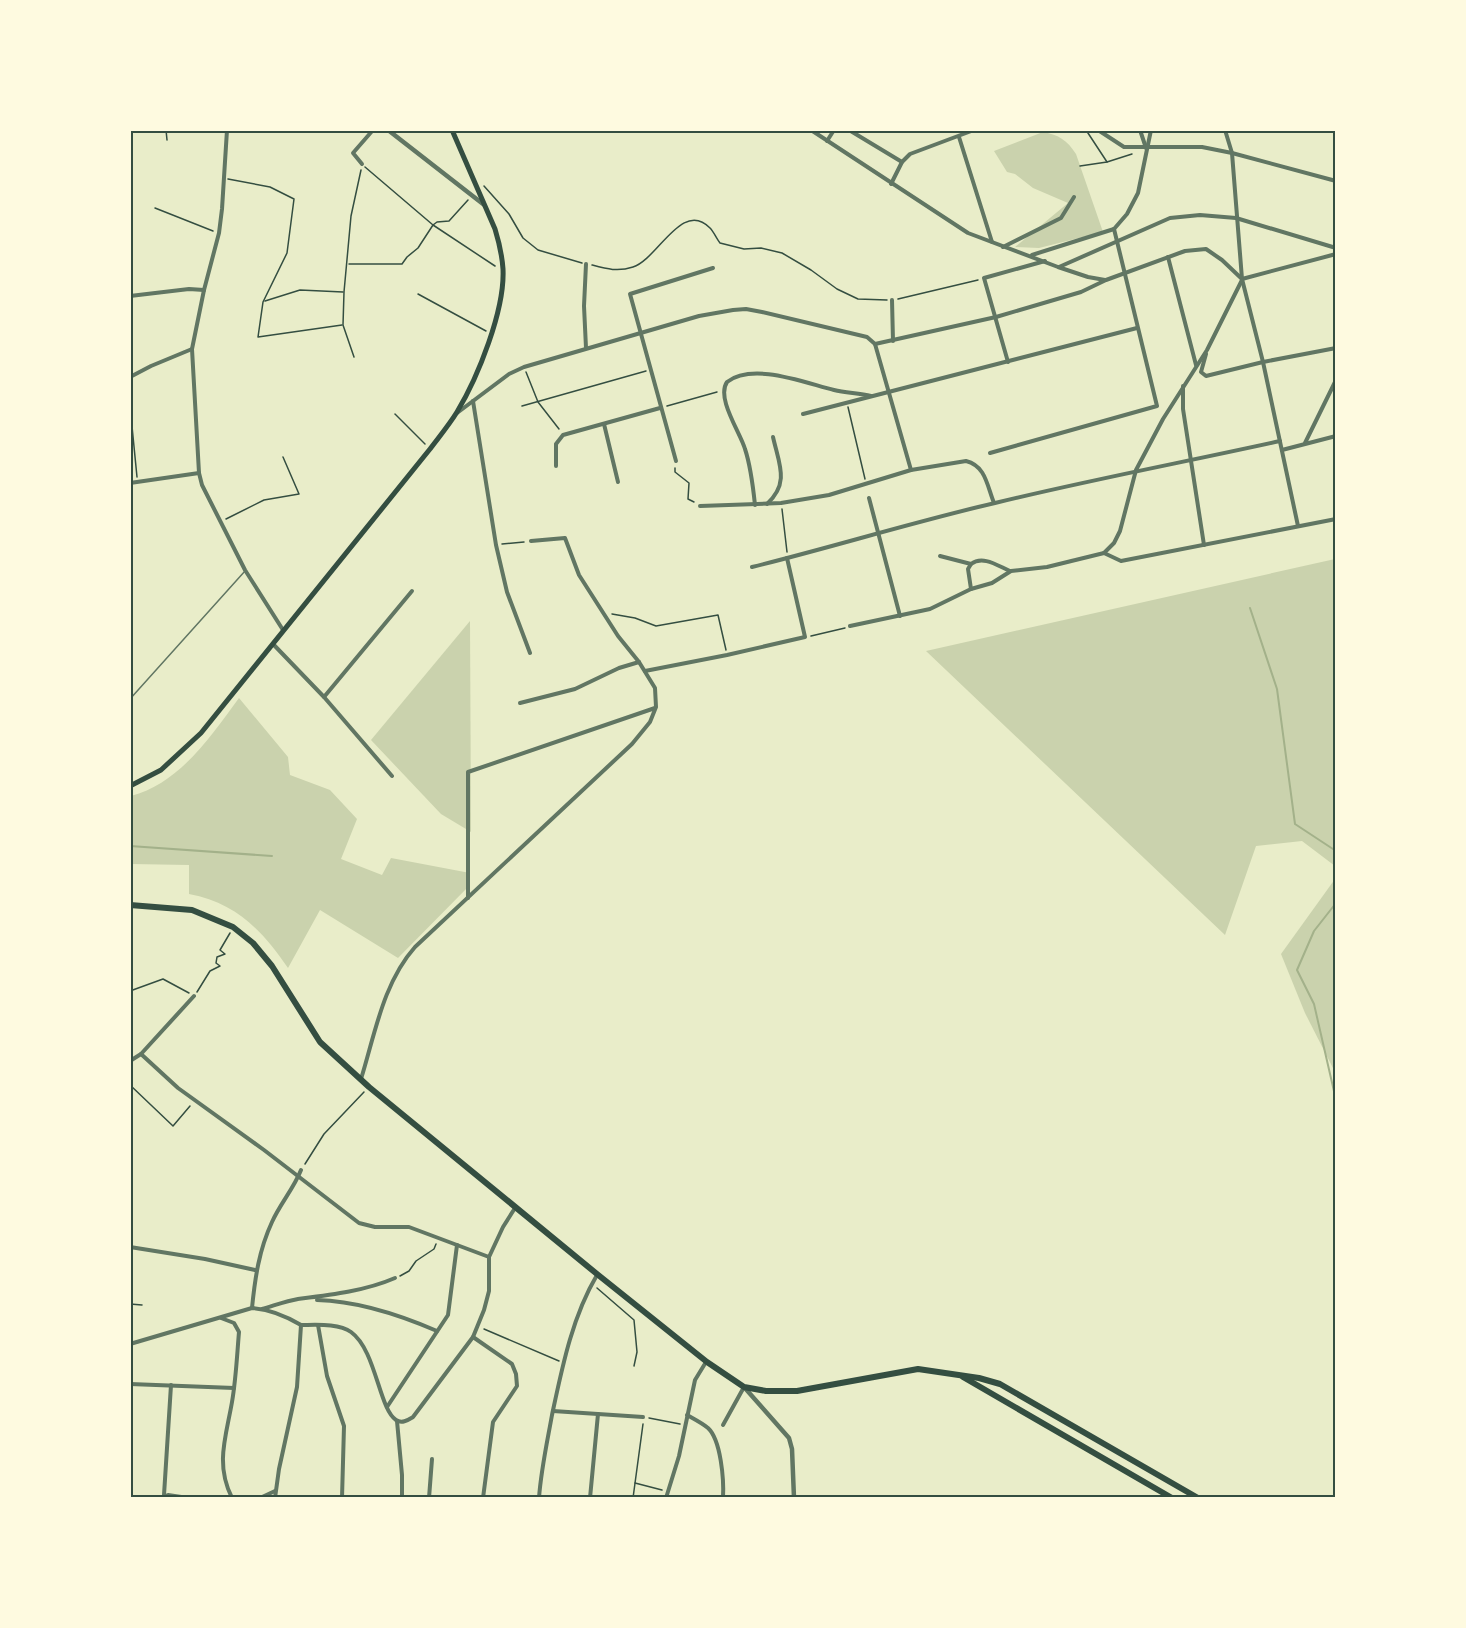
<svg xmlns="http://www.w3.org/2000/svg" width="1466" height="1628" font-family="'Source Sans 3',sans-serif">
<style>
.green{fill:#cad2ad}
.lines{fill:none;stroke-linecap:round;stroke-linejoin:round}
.stream{stroke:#a3b18a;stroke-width:2}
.path{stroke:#344e41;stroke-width:1.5}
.service{stroke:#617663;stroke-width:1.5}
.minor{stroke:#617663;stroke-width:4}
.tertiary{stroke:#617663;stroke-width:4.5}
.secondary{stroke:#344e41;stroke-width:5}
.primary{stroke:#344e41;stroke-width:6}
.neatline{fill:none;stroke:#344e41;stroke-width:2}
</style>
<rect width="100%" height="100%" fill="#e9edc9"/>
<g class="green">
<path d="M1043,132c16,3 24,8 33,22l27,78 -64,16 -24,-1 53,-44 -35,-15 -18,-14 -8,-2 -13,-21z"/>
<path d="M1335,559v307l-33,-25 -46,5 -31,89 -299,-284z"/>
<path d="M470,621l1,211 -30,-18 -70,-74z"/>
<path d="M239,698l49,59 2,18 40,15 27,29 -16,40 41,16 9,-17 79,15 -1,13 -71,72 -78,-48 -32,58c-26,-38 -52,-65 -99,-74v-29l-58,-1v-68c49,-13 80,-60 108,-98z"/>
<path d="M1335,879v193l-30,-59 -24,-59z"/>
</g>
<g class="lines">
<g class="stream">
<path d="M1250,608l27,81 18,135 41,27"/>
<path d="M130,846l142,10"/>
<path d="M1336,903l-22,28 -17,39 17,34 22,96"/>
</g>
<g class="path">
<path d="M166,130l1,10"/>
<path d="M1086,130l21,32"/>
<path d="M1080,166l27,-4 25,-8"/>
<path d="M365,167l68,58 62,41"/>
<path d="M228,179l42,8 24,12 -7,54 -24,49 -5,35 84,-12"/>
<path d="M484,186l25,28 14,24 15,12 44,13"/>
<path d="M155,208l58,23"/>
<path d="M349,264h53l5,-7 11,-9 15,-23 4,-3 12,-1 19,-21"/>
<path d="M592,265c15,4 26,7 41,2 25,-8 49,-68 77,-39 4,4 6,10 10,15l24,6 17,-1 21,5 29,17 26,19 21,10 29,1"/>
<path d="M418,294l68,37"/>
<path d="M898,299l80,-19"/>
<path d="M265,301l35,-11 43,2"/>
<path d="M354,357l-11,-32 1,-33 7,-76 10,-46"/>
<path d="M526,372l12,30 21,27"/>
<path d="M130,406l7,71"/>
<path d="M522,406l124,-35"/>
<path d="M667,406l50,-14"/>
<path d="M848,407l17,72"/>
<path d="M395,414l30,30"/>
<path d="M675,468v4l14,11 -1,16 6,3"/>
<path d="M782,509l5,43"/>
<path d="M226,519l38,-19 35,-6 -16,-37"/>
<path d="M502,544l22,-2"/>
<path d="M612,614l23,4 21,8 62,-11 8,35"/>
<path d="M811,636l34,-8"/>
<path d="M130,991l33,-12 26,14"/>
<path d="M197,992l13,-21 10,-5 -4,-3 1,-6 8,-3 -5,-4 10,-17"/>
<path d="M130,1085l43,41 17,-20"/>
<path d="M305,1164l19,-30 40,-42"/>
<path d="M400,1276l9,-5 7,-10 18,-12 2,-5"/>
<path d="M597,1288l37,32 3,32 -3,14"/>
<path d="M130,1304l12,1"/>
<path d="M484,1329l75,32"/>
<path d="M649,1418l31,6"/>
<path d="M635,1483l27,7"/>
<path d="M633,1498l10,-74"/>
</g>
<path class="service" d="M130,699l115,-128"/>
<g class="minor">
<path d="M227,130l-5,79 -3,24 -15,57 -12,59 7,124 3,12 43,85 38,60"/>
<path d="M811,130l157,103 90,34 30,10 17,3"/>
<path d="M849,130l53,32"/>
<path d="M1098,130l26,17h78l30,6 104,28"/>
<path d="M1140,130l6,18"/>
<path d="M1225,130l7,23 10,126 21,83 35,164"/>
<path d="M959,137l33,105"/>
<path d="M827,141l7,-11"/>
<path d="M362,164l-9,-11 20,-23"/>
<path d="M891,184l11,-22 8,-8 64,-24"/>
<path d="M1003,247l58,-29 13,-21"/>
<path d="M1032,255l82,-26 13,-15 11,-21 13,-63"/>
<path d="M1168,257l28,108"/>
<path d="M1059,267l111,-49 30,-3 36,3 100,30"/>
<path d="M1242,279l94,-25"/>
<path d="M130,296l59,-7 15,1"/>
<path d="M892,300l1,41"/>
<path d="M875,344l121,-27 85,-25 25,-12 79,-29 21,-2 16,11 20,19"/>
<path d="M586,348l-2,-42 2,-42"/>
<path d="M1206,354l-5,18 5,4 57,-14 73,-14"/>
<path d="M1008,362l-24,-84 61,-17"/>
<path d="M130,377l21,-11 41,-17"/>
<path d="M1183,386v23l21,136"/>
<path d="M473,401l23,144 11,47 23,61"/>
<path d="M457,413l52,-39 15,-7 175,-51 34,-6 13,-1 16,3 105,25 8,7 36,126"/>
<path d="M803,414l334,-86"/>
<path d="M604,424l14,58"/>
<path d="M1305,443l31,-63"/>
<path d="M1282,450l54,-14"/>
<path d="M990,453l167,-47 -43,-177"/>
<path d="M676,461l-46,-167 83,-26"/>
<path d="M556,466v-22l7,-9 97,-27"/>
<path d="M130,483l69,-10"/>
<path d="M869,498l31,118"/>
<path d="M767,504c23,-21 12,-40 6,-67"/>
<path d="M755,505c-2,-19 -4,-38 -10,-56 -5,-17 -29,-51 -18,-67 26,-20 78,1 107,8 12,3 25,3 37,6"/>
<path d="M700,506l81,-3 48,-8 82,-25 55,-9c20,5 21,25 28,42"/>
<path d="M1104,553l10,-10 6,-12 16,-61 27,-51 44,-69 35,-70"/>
<path d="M940,556l31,8c12,-9 27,2 39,7"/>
<path d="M752,567c81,-20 161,-45 243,-64 94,-23 190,-41 285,-62"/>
<path d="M971,589l-3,-20 3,-5"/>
<path d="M850,626l80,-17 41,-20 21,-6 19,-12 36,-4 57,-14 17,8 215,-42"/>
<path d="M273,644l51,53 68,79"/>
<path d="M645,671l82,-16 78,-18 -18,-79"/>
<path d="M324,697l88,-106"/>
<path d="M520,703l55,-14 44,-21 20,-6"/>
<path d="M468,898v-126l187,-64"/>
<path d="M141,1054l37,34 86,62 95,73 16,4h34l80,30"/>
<path d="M130,1061l11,-7 53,-58"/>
<path d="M361,1079c14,-45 22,-96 54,-132l217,-203 18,-22 6,-15 -1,-19 -16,-26 -21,-26 -39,-61 -14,-37 -34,3"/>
<path d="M130,1247l75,12 50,11"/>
<path d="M317,1300c41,1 83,15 120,31"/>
<path d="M252,1308c3,-30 7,-58 20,-86 8,-18 22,-34 29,-52"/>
<path d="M262,1309c11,-3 24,-8 36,-10 32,-4 67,-8 97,-21"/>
<path d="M221,1318l13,5 5,9c-2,23 -3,47 -7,70 -6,35 -17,62 0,96"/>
<path d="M318,1325l9,51 17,50 -2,72"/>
<path d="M473,1337l39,27 4,10 1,12 -24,36 -10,76"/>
<path d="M130,1344l122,-36c17,1 34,8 49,17"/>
<path d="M130,1384l104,4"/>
<path d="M387,1407l61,-92 9,-70"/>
<path d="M553,1411l90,6"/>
<path d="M687,1415c7,4 15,8 21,13 13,12 16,52 15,70"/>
<path d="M397,1421l5,54v23"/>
<path d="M723,1425l21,-38"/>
<path d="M130,1494l1,4"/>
<path d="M164,1495l7,-110"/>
<path d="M160,1498l8,-3 20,3"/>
<path d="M260,1498l15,-7"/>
<path d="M275,1498l4,-29 18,-82 4,-62c14,0 38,-2 50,7 25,18 28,77 45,88 6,4 12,0 17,-3l60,-80 11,-27 5,-19v-34l14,-30 12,-19"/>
<path d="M429,1498l3,-39"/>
<path d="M539,1498c2,-28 8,-55 13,-83 10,-47 20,-98 45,-140"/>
<path d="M590,1498l8,-84"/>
<path d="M666,1498l13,-42 16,-76 11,-18"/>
</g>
<g class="tertiary">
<path d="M388,130l95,74"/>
<path d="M744,1387l45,51 3,11 2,49"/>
</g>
<path class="secondary" d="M130,786l31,-16 40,-37 229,-284c9,-12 19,-24 27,-37 21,-35 48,-102 46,-143 -1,-14 -4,-27 -8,-40l-43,-99"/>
<g class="primary">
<path d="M130,905l62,5 41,17 20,16 19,23 48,76 49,45 228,187 110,88 37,25 22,4h31l121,-22 61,9 21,6 198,114"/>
<path d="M963,1377l209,121"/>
</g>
</g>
<rect width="1466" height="1628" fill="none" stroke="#fefae0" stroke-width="264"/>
<rect x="132" y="132" width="1202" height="1364" class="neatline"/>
</svg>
